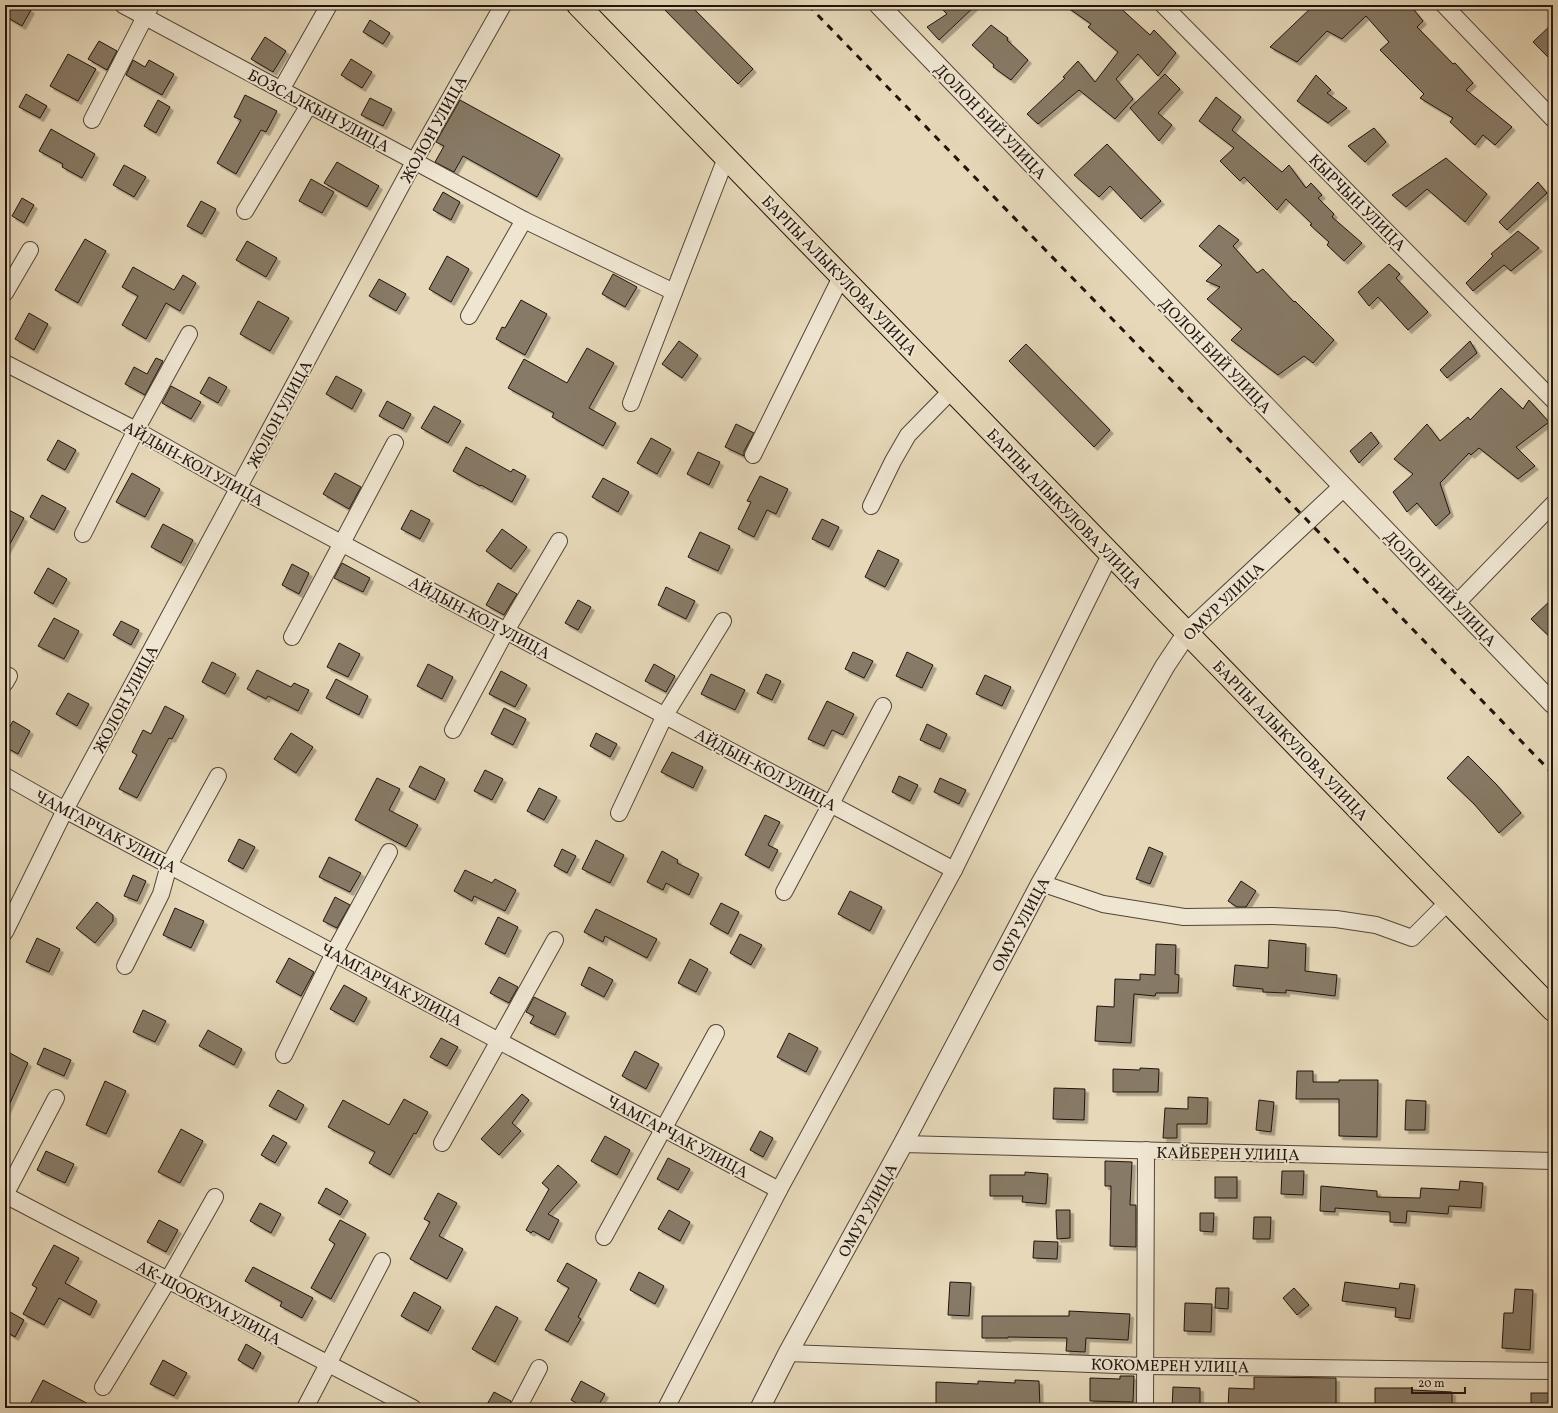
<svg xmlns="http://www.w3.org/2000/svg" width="1558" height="1413" font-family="Vollkorn,serif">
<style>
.building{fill:#877a66;stroke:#21140c;filter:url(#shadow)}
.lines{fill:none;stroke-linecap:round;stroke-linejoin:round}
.minor-casing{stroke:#524537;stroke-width:18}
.tertiary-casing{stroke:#524537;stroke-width:21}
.primary-casing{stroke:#21140c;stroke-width:24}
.minor{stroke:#efe6d2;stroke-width:16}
.tertiary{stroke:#efe6d2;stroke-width:19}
.primary{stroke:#e6d8b9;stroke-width:22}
.rail{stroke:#21140c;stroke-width:3;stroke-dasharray:7 7;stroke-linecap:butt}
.labels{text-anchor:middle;stroke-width:4;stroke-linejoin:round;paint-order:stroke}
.street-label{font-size:16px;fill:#21140c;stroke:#efe6d2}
</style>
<defs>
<filter id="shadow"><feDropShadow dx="3.5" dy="3.5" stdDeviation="0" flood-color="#0004"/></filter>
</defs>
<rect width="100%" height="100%" fill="#e6d8b9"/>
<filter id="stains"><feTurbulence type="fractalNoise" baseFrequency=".005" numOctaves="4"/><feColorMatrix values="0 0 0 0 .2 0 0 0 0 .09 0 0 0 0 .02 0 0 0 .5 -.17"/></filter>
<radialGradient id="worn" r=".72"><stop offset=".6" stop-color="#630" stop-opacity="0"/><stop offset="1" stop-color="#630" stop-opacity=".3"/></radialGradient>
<g class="building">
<path d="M5,5h18l8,5 -9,16 -17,-10z"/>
<path d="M660,5h30l63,64 -15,15z"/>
<path d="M938,5h38l-37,35 -12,-13 20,-13z"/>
<path d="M1064,5h53l33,30 4,-5 22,23 -18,23 -20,-22 -22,25 17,20 -18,20 -36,-29 -41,34 -11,-10 38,-36 -2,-1 15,-16 17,21 23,-30 -30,-25 3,-3z"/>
<path d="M1314,5h96l13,16 -6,6 36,37 2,-1 18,20 -7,7 46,37 -17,18 -12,-10 -8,10 -25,-23 3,-4 -33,-20 4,-4 -44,-44 9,-8 -23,-26 -24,23 -15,-8 -30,31 -27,-15z"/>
<path d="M370,20l20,13 -7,11 -20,-12z"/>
<path d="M1553,23v39l-20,-20z"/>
<path d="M991,25l17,13 -1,2 21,20 -17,20 -18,-13 1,-2 -22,-20z"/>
<path d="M265,37l21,14 -13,21 -22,-13z"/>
<path d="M99,41l18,10 -10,19 -19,-11z"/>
<path d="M68,54l28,15 -18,32 -28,-15z"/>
<path d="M351,59l21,13 -10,16 -21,-13z"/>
<path d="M133,60l12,7 4,-7 25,14 -12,21 -36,-20z"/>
<path d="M1165,74l15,15 -22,24 14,12 -13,16 -29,-33z"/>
<path d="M1316,75l15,15 -4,3 20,15 -19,15 -31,-22z"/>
<path d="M26,94l21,12 -7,12 -21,-11z"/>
<path d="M245,95l32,16 -11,21 -5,-2 -25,44 -19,-11 24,-43 -7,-3z"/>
<path d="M1216,97l25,20 -9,13 50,42 7,-7 17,23 5,-5 11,12 -4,3 16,16 -2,3 30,26 -18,18 -17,-16 2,-3 -19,-17 2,-1 -26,-25 -9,11 -33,-33 -4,4 -20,-20 14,-13 -35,-27z"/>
<path d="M370,98l22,11 -9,17 -22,-11z"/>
<path d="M158,100l12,7 -14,26 -12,-7z"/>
<path d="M460,100l100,55 -23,42 -74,-41 -9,16 -19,-10 9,-16 -8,-4z"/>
<path d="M1374,128l12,14 -21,20 -17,-16z"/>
<path d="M51,129l44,25 -13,24 -20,-11 1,-3 -24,-13z"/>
<path d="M1107,144l54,57 -20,18 -31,-33 -11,11 -25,-22z"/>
<path d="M1446,158l41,36 -22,28 -38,-33 -21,18 -14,-12z"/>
<path d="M337,162l42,24 -12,21 -43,-24z"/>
<path d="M124,165l22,12 -12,20 -21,-12z"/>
<path d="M311,179l23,13 -12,21 -23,-12z"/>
<path d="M1538,182l9,11 -40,37 -8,-8z"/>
<path d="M443,192l17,10 -9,18 -18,-10z"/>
<path d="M22,198l12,7 -10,18 -12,-7z"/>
<path d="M201,201l15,8 -14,25 -15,-8z"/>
<path d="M1219,225l20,15 -6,6 24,27 6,-4 31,33 1,-1 39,39 -21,23 -9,-7 -26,19 -47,-35 11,-11 -35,-30 13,-12 -14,-6 16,-16 -23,-19z"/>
<path d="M1518,231l21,17 -28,23 -7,-6 -31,26 -7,-8 27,-27 -2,-2z"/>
<path d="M85,239l21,12 -28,52 -23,-13z"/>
<path d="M247,241l30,17 -11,19 -30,-17z"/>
<path d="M447,256l22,13 -18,33 -22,-13z"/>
<path d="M1389,264l11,10 -4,4 32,34 -20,18 -30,-33 -9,9 -11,-14z"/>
<path d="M133,267l41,23 9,-15 13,8 -16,28 -14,-8 -20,36 -24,-14 16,-29 -16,-9z"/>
<path d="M613,274l24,13 -12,20 -23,-13z"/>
<path d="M379,279l27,15 -10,17 -27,-15z"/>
<path d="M521,300l26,14 -22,41 -29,-16 6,-12 3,1z"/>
<path d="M258,301l31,17 -19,33 -30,-17z"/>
<path d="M29,313l19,11 -14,26 -19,-11z"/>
<path d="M679,341l19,14 -16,23 -20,-14z"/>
<path d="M1470,341l7,12 -30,25 -7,-8z"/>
<path d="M1026,344l84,86 -16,17 -85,-86z"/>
<path d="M587,348l27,15 -25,45 27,15 -13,23 -51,-29 2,-4 -46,-25 16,-29 43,24z"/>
<path d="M156,358l7,3 -18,34 -20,-11 9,-17 13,7z"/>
<path d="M336,376l26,14 -10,19 -26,-15z"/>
<path d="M209,377l18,10 -9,16 -18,-10z"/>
<path d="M171,386l30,16 -10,17 -29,-16z"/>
<path d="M1501,388l22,21 6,-9 20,22 -33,25 19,19 -17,13 -39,-31 -8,7 -2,-2 -29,30 10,30 -14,13 -19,-23 -10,9 -14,-20 20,-18 -19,-15 33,-35 13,17 28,-24 2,3z"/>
<path d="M387,401l24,13 -8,15 -24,-13z"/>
<path d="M434,406l27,15 -13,22 -27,-15z"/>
<path d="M736,424l18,9 -10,18v5l-19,-9z"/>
<path d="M1371,432l8,11 -20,20 -9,-12z"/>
<path d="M651,438l20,11 -14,25 -20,-11z"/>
<path d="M58,440l18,10 -11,20 -18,-10z"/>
<path d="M466,447l45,25 2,-3 13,7 -14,26 -31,-17 -1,1 -27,-15z"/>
<path d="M698,452l22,10 -11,23 -22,-11z"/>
<path d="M132,473l28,16 -15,28 -29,-15z"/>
<path d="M335,473l26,14 -12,22 -26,-15z"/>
<path d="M760,476l28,13 -12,25 -9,-4 -13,27 -16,-8 13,-27 -4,-1z"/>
<path d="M603,478l26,14 -11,20 -26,-15z"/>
<path d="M42,495l24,13 -12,22 -24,-13z"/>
<path d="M5,508l19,10 -19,35z"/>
<path d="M411,510l19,10 -10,19 -19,-10z"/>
<path d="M822,519l17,8 -10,20 -17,-8z"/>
<path d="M163,524l30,16 -12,23 -30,-16z"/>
<path d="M502,529l25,18 -16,22 -25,-18z"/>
<path d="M700,532l30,14 -12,25 -30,-14z"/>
<path d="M878,550l21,10 -14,27 -20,-10z"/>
<path d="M342,563l28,15 -7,14 -29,-14z"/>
<path d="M292,564l17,9 -10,21 -17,-9z"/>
<path d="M48,568l19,11 -14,25 -19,-11z"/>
<path d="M498,583l19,11 -13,21 -18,-10z"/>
<path d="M666,587l29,14 -9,18 -28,-14z"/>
<path d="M1553,598v42l-22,-21z"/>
<path d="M578,600l13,7 -13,23 -13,-7z"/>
<path d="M54,618l25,13 -15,28 -26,-13z"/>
<path d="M121,621l18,9 -8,15 -18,-10z"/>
<path d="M339,643l21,11 -12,23 -21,-10z"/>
<path d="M853,652l20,9 -9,17 -19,-9z"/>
<path d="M907,652l26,13 -11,23 -26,-12z"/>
<path d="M212,662l24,12 -11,20 -23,-12z"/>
<path d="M428,664l25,13 -11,22 -25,-13z"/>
<path d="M654,664l21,12 -9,16 -21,-11z"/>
<path d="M257,670l34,17 3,-4 15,7 -11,21 -30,-15 -2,3 -19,-10z"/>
<path d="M501,671l26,14 -12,22 -26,-13z"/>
<path d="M711,674l34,16 -10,20 -34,-16z"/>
<path d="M766,674l15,7 -9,19 -15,-7z"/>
<path d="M985,675l26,12 -9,19 -26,-12z"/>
<path d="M336,679l32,17 -9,19 -33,-17z"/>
<path d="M68,693l21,11 -12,22 -21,-12z"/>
<path d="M827,701l27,13 -11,21 -11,-5 -8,16 -16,-7z"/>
<path d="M165,706l19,10 -12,23 -3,-1 -32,60 -18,-9 18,-34 -5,-3 11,-22 8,4z"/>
<path d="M504,708l22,11 -13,26 -22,-11z"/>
<path d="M13,721l17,10 -12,23 -13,-7v-12z"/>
<path d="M927,724l20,10 -7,15 -20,-9z"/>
<path d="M291,733l22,14 -17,26 -22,-14z"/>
<path d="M596,733l21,11 -7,13 -20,-11z"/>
<path d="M672,752l31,15 -10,21 -32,-16z"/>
<path d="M1468,756l28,28 25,29 -22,20 -25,-29 -27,-26z"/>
<path d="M420,766l25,13 -10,21 -26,-13z"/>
<path d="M485,770l18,9 -11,21 -18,-9z"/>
<path d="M899,776l19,9 -8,16 -18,-9z"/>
<path d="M377,778l23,11 -11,21 29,15 -12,22 -51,-27z"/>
<path d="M940,778l26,12 -7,14 -25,-12z"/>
<path d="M539,788l18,9 -13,23 -17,-9z"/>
<path d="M765,815l15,7 -12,23 10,5 -9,18 -24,-13z"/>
<path d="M239,839l16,8 -12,22 -15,-8z"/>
<path d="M596,840l28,15 -14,28 -28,-14z"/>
<path d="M1149,847l14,6 -13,31 -14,-5z"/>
<path d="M562,849l14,7 -9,17 -13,-7z"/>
<path d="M662,851l16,9 -1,3 22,11 -10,21 -23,-12 -3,7 -16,-8z"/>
<path d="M329,857l32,16 -11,19 -31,-15z"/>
<path d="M465,870l27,13 3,-4 21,11 -11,21 -31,-15 -2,5 -18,-10z"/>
<path d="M133,875l13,6 -9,20 -13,-5z"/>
<path d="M1241,881l15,10 -10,16h-9l-9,-6z"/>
<path d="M850,891l32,16 -12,24 -32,-17z"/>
<path d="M335,897l15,8 -13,23 -14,-7z"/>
<path d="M97,902l16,13v6l-18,22 -19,-15z"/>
<path d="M721,903l18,9 -11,22 -18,-10z"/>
<path d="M175,908l29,13 -13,27 -28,-13z"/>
<path d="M596,909l61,30 -10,19 -42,-22 -2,6 -19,-10z"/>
<path d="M498,917l20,10 -13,27 -20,-10z"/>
<path d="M740,934l22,11 -11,20 -21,-12z"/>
<path d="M37,938l23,11 -11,23 -23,-10z"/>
<path d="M1269,940l37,4 -1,27 32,4 -2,21 -49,-6v3l-23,-1v-3l-30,-3 2,-21 33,3z"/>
<path d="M1156,944l20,1 -1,29 4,1 -1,18h-22l-1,3 -21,-2 -3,49 -36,-2 2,-35 17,1 1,-28 25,1v-6l15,1z"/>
<path d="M289,958l25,14 -13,24 -25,-14z"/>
<path d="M690,959l18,10 -12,23 -18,-9z"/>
<path d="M589,967l24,13 -9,17 -23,-12z"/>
<path d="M499,977l19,10 -9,16 -19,-10z"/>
<path d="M344,985l23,13 -13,24 -24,-13z"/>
<path d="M534,997l32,16 -11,22 -25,-12 4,-7 -8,-4z"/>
<path d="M143,1010l23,11 -11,21 -22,-10z"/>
<path d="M208,1030l34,19 -8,16 -35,-19z"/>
<path d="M789,1033l29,15 -12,24 -29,-15z"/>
<path d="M441,1038l17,9 -11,19 -17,-9z"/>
<path d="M44,1048l27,12 -7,16 -27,-12z"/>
<path d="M635,1051l24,13 -13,25 -24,-13z"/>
<path d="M10,1053l18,10 -23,51v-50z"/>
<path d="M1140,1068l19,1 -1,23h-45v-23l27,1z"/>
<path d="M1297,1071h16v11h26v-2h39l-1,57 -38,-1v-37h-43z"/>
<path d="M105,1081l21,10 -20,43 -20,-9z"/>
<path d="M1054,1088l31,1 -1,31 -31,-1z"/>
<path d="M278,1090l26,15 -8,15 -27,-14z"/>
<path d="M522,1094l7,6 -17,23 9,8 -22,24 -18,-16z"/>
<path d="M1188,1097l20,1 -1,26h-30v14h-14l2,-30 23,1z"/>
<path d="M404,1099l24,13 -12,22 -2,-1 -24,42 -21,-12 6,-11 -47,-25 15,-27 46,25z"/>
<path d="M1259,1100l15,2 -3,30 -15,-2z"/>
<path d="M1406,1100l20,1 -1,29h-20z"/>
<path d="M181,1129l22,12 -23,42 -22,-11z"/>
<path d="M760,1131l13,7 -10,19 -13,-7z"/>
<path d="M273,1135l14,8 -12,20 -14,-8z"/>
<path d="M605,1136l25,14 -13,25 -26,-14z"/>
<path d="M46,1151l28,13 -9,19 -28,-13z"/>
<path d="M668,1158l22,11 -12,21 -21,-11z"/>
<path d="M1105,1161l27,1 -2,43h6v42l-26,-1 1,-60h-6z"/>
<path d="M558,1165l19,17 -29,32 11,6 -10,20 -16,-9 -2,2 -5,-3 23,-41 -7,-6z"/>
<path d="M1282,1171h22l-1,24 -22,-1z"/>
<path d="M1025,1172l23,2 -2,30 -24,-2 1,-6h-33v-21h35z"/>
<rect x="1215" y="1177" width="22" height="21"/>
<path d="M1460,1181l23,2 -2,25 -32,-2 -1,8 -41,-3 -1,12 -16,-1v-10l-55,-4v4l-15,-1 1,-25 56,5v6l43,1 1,-10 38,2z"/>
<path d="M326,1188l22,13 -8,14 -22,-12z"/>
<path d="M438,1193l19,10 -18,33 24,13 -16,30 -37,-20 20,-37 -6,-3z"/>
<path d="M260,1203l21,11 -10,19 -21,-12z"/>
<path d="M669,1210l21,12 -10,19 -22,-12z"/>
<path d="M1056,1210h14v28l-13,1z"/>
<path d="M1200,1213h14l-1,19 -13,-1z"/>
<path d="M1254,1217h17l-1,22h-17z"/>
<path d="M159,1220l19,10 -12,22 -19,-10z"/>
<path d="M340,1220l26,14 -35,65 -20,-11 24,-44 -6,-4z"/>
<path d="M1034,1241l24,1 -1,17 -24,-1z"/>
<path d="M54,1245l25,13 -14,25 32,18 -7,14 -31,-17 -15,27 -21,-11 14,-26 -5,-3z"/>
<path d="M567,1263l30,17 -19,37 3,2 -13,23 -23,-12 24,-42 -12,-7z"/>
<path d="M253,1267l60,31 -11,20 -22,-12 2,-4 -37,-21z"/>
<path d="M639,1272l25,14 -9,18 -25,-14z"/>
<path d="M950,1282l21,1 -2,33 -21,-1z"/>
<path d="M1345,1282l54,7 1,-6 15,2 -5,34 -15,-2 1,-9 -54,-7z"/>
<path d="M1216,1288h13l-1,21 -13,-1z"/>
<path d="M1294,1288l15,17 -12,10 -14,-17z"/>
<path d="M1515,1289l18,1 -3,60 -28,-2 2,-35h9z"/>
<path d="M414,1292l27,15 -13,24 -27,-15z"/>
<path d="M1185,1303l27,1 -1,28 -27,-1z"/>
<path d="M496,1306l22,12 -23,44 -23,-13z"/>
<path d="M5,1309l19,11 -9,17 -10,-6z"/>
<path d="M1069,1311l61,3 -2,26 -42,-2 -1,14 -19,-1 1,-13 -59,-1v1h-26v-22h87z"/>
<path d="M246,1344l15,9 -8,16 -15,-9z"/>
<path d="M163,1360l24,13 -13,23 -24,-12z"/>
<path d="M1120,1376h14l-1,26 -43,-1v-23l30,1z"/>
<path d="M1254,1377l82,1v30h-108l1,-20 25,1z"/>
<path d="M43,1380l53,28h-68z"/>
<path d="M1015,1380l24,1 1,27h-61v-2l-43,-1v-23l42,2v-3l37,2z"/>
<path d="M581,1381l24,13 -8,14h-12l-14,-8z"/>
<path d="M1173,1387l27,1v20h-28z"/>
<path d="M1375,1388h37v2l40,2v16h-77z"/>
<path d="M494,1392l17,9 -2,7h-24z"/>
<rect x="1531" y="1393" width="22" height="15"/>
</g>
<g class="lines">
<defs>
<g id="minor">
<path d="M123,5l401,215 -55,96"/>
<path d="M1163,5l390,395"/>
<path d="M1444,5l109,114"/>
<path d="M281,90l48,-85"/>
<path d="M92,120l59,-115"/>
<path d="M245,211l64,-106"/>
<path d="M524,220l150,72"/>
<path d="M5,293l25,-43"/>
<path d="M5,363l131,67 104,59 714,381"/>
<path d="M631,403l95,-245"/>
<path d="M753,455l88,-178"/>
<path d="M871,506l22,-45 15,-26 43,-44"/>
<path d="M83,534l53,-104 53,-96"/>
<path d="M1456,604l97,-100"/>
<path d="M292,637l103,-194"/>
<path d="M5,683l4,-7"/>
<path d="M453,730l53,-99 53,-90"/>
<path d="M5,776l60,34 714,380"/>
<path d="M619,813l46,-98 58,-94"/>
<path d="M1041,883l62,21 81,13 89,-1 63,3 40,6 36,13 35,-35"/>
<path d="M784,892l99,-186"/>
<path d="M5,932l60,-122 349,-648 89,-157"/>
<path d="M125,966l36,-72 8,-29 49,-89"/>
<path d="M284,1055l50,-102 55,-101"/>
<path d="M442,1143l113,-203"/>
<path d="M903,1144l650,17"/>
<path d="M5,1195l408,213"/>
<path d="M5,1195l51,-97"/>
<path d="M604,1237l112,-204"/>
<path d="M788,1353l356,13 409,5"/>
<path d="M103,1387l65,-107 47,-83"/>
<path d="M305,1408l77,-147"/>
<path d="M518,1408l21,-40"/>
<path d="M666,1408l113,-218 175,-320 156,-315"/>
<path d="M1145,1408l1,-258"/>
</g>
<g id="tertiary">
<path d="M879,5l674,699"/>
<path d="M760,1408l28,-55 115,-209 138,-261 124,-217 22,-33 156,-146"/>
</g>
<path id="primary" d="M578,5l975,1005"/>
</defs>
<use href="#minor" class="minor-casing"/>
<use href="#tertiary" class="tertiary-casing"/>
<use href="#primary" class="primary-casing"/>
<use href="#minor" class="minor"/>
<use href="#tertiary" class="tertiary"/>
<use href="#primary" class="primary"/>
<path class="rail" d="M808,5l745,769"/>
</g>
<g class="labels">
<g class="street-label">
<text transform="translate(319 110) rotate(28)" y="6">БОЗСАЛКЫН УЛИЦА</text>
<text transform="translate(991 121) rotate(46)" y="6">ДОЛОН БИЙ УЛИЦА</text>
<text transform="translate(433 129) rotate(-61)" y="6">ЖОЛОН УЛИЦА</text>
<text transform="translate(1358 202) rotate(45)" y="6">КЫРЧЫН УЛИЦА</text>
<text transform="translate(840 275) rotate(46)" y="6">БАРПЫ АЛЫКУЛОВА УЛИЦА</text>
<text transform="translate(1216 355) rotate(46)" y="6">ДОЛОН БИЙ УЛИЦА</text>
<text transform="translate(279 414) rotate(-62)" y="6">ЖОЛОН УЛИЦА</text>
<text transform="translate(194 463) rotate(29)" y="6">АЙДЫН-КОЛ УЛИЦА</text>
<text transform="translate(1065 508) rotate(46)" y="6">БАРПЫ АЛЫКУЛОВА УЛИЦА</text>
<text transform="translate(1441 588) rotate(46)" y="6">ДОЛОН БИЙ УЛИЦА</text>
<text transform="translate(1223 601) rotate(-44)" y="6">ОМУР УЛИЦА</text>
<text transform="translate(480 617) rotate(28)" y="6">АЙДЫН-КОЛ УЛИЦА</text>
<text transform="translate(125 699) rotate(-62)" y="6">ЖОЛОН УЛИЦА</text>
<text transform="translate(1291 740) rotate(46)" y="6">БАРПЫ АЛЫКУЛОВА УЛИЦА</text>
<text transform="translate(766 769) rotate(28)" y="6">АЙДЫН-КОЛ УЛИЦА</text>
<text transform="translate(106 831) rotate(28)" y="6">ЧАМГАРЧАК УЛИЦА</text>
<text transform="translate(1020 924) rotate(-62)" y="6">ОМУР УЛИЦА</text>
<text transform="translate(392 984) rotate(28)" y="6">ЧАМГАРЧАК УЛИЦА</text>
<text transform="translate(678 1136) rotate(28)" y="6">ЧАМГАРЧАК УЛИЦА</text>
<text transform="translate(1228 1153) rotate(1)" y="6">КАЙБЕРЕН УЛИЦА</text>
<text transform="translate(867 1210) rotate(-61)" y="6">ОМУР УЛИЦА</text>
<text transform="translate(209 1302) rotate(28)" y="6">АК-ШООКУМ УЛИЦА</text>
<text transform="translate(1170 1365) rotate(1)" y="6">КОКОМЕРЕН УЛИЦА</text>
</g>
</g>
<rect width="1558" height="1413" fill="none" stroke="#e6d8b9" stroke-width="20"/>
<rect x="6" y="6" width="1546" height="1401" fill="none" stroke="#21140c" stroke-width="2"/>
<rect x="10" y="10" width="1538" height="1393" fill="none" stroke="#21140c"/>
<path d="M1412 1387v6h53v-6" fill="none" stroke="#21140c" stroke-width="2"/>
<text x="1418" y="1387" font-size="12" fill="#21140c" stroke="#efe6d2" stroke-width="3" paint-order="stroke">20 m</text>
<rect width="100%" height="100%" filter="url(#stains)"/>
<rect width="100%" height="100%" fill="url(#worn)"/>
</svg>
